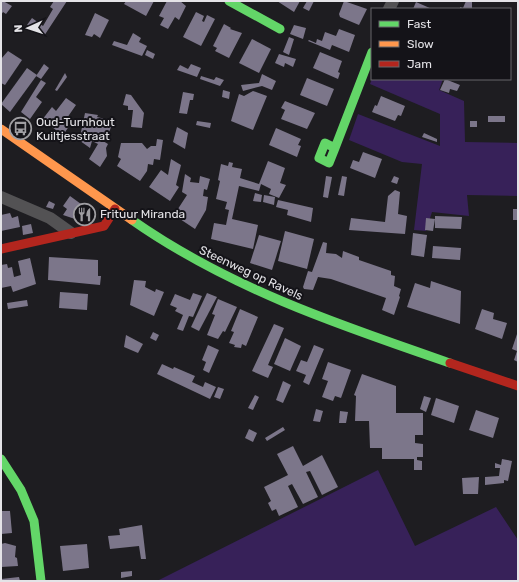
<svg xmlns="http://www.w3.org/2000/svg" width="519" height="582" font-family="Rubik,sans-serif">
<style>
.green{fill:#372159}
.building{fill:#7c768a}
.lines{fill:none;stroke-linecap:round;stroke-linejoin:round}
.street{stroke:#535254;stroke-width:12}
.fast{stroke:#63d668;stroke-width:9}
.slow{stroke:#ff974d;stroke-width:9}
.jam{stroke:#b3261e;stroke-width:9}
.labels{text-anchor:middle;stroke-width:4;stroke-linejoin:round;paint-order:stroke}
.poi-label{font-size:12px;fill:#e4e3e7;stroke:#141318;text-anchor:start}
.street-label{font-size:12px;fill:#e4e3e7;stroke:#141318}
</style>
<rect width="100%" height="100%" fill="#1e1d21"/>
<g class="green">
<path d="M372,79h71l-4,11 25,11 1,41 53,1v53l-51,-1 2,21 -37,-4 -6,19 -12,-1 8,-66 -20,-2 -53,-22 9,-26 82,32v-32l-70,-30z"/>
<path d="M378,470l37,76 81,-39 22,33v41h-361z"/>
</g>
<g class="building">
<path d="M3,1l9,5 -6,8 -3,-2 -2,3v-12z"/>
<path d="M54,1h13l-23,35 -17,-11 5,-7 11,8 10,-17 -3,-2z"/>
<path d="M126,1h28l-8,15 -22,-12z"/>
<path d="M167,1h13l6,5 -7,14 -4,-3 -7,12 -8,-4 4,-7 -5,-2z"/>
<path d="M277,1h23l-6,11z"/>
<path d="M307,1h7l-5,10 -6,-3z"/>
<path d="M344,1l23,8 -8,16 -19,-8 -1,-3z"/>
<path d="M466,1h6v8h-12v-2l3,1z"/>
<path d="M416,2l16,7h-19z"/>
<path d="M196,12l8,4 -2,5 2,1 3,-7 8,4 -14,27 -18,-9z"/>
<path d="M95,13l14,7 -9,18 -6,-4 -2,3 -7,-2z"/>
<path d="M224,24l7,4 -1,1 12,4 -13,25 -14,-7 2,-3 -4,-2z"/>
<path d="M294,25l12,3 -3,11 -13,-5z"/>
<path d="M339,29l16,6 -6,17 -17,-7 -2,5 -22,-9 1,-1 7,3 1,-4 5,2 3,-9 11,4z"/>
<path d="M133,33l8,5 -2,4 8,4 -5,10 -30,-11 2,-4 13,4z"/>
<path d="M289,37l5,2 -5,16 -6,-3z"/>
<path d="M252,39l19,10 -12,24 -20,-10z"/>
<path d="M147,50l8,4 -2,5 -8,-4z"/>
<path d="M8,51l14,9 -17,25 -4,-2v-24z"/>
<path d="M320,52l22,9 -4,11 2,1 -2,6 -25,-11z"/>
<path d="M279,54l17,5 -3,8 -8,-4 -1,4 -9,-4z"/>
<path d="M44,64l5,4 -8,11 -5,-3z"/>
<path d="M191,64l10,4 -4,9 -20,-7 3,-5 8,4z"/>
<path d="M27,68l10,7 -27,37 -9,-8z"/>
<path d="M65,73l2,4 -10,14 -2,-1z"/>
<path d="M262,74l14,7 -4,9 -10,-4 -19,5 -2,-6 18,-2z"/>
<path d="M201,76l13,4 2,-3 8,3 -4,6 -20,-7z"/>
<path d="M307,78l27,11 -7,17 -27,-11z"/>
<path d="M445,79l15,6 -3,6 -7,-2 -1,4 -9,-3z"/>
<path d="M41,80l5,3 -10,14 6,5 -12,17 -9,-7z"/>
<path d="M223,90l7,2 -1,7 -7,-2z"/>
<path d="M253,91l14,5 -14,34 -22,-9 8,-27 5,2z"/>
<path d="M183,92l11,2 -1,6h-3l-3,14 -8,-1z"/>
<path d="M126,94l5,1 13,18 -2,15 -11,-1 2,-17h-5v-4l-5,-1z"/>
<path d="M381,96l24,10 -4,10 -3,-1 -3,6 -23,-9 3,-7 2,1z"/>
<path d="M66,98l10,7 -9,13 5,4 -9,13 -21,-15 10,-13 4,4z"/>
<path d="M285,101l30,12 -8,16 -26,-10 4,-9 -4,-2z"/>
<path d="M85,113l13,2 -1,2 16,4 -3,9 -7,11 5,3 -2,4 1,8 -7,11 -11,-8 9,-15 -6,-3 -2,7 -14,-10 5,-6z"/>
<rect x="488" y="116" width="17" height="6"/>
<path d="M197,121l14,2 -1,5 -14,-3z"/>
<rect x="470" y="121" width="7" height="6"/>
<path d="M177,127l11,6 -3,16 -12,-7z"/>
<path d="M276,128l25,11 -3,6 3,1 -4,11 -28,-12z"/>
<path d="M424,133l13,6v3l-15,-5z"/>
<path d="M157,139l6,1 -3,20 -6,-1 -1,6 -5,-1 -1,7 -7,10 -23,-15 4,-7 -3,-2 3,-14h21l5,6 4,-3h5z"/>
<path d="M363,152l19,7 -7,19 -25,-10 3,-8 6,2z"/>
<path d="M171,159l10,6 -5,20 3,2 -9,14 -21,-14 12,-17 7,5z"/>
<path d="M268,161l17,7 -5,15 6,2 -7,13 -10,-4 2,-5 -10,-5 -2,7 -20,-5 -7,33 26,6 -5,24 -42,-10 3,-16 12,2 3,-15 -4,-1 2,-7 -11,-3 4,-18 -2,-1 3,-16 7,2 1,-4 4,1 -1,4 10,2 -2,9 19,6z"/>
<path d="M185,174l6,4 -1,4 9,1 1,-7 10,3 -3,11 -3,-1 -1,7 5,1 -2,13 -11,19 -21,-14 13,-20 -5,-3z"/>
<path d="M326,176l6,1 -4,21 -5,-1z"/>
<path d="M342,176l5,1 -3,19 -6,-1z"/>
<path d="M394,176l5,2 -2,6 -6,-2z"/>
<path d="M395,190l5,2 -2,22 9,2 -2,18 -56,-4 2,-12 34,4 3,-26z"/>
<path d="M255,193l7,2 -1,7 -8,-1z"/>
<path d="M264,195l11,2 -1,8 -11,-3z"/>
<path d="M70,196l22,16 1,3 -3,5 -4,1 -9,-5 -2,3 -12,-4 4,-6 -4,-3z"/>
<path d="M278,200l35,8 -2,14 -24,-7 1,-5 -12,-3z"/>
<path d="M49,201l6,3 -2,5 -7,-2z"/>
<rect x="513" y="209" width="5" height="11"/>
<path d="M10,213l2,5 6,-2 2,11 -19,4v-16z"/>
<path d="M435,216l27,1 -1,12 -26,-1z"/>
<path d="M426,218l9,1 -2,12 -8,-1z"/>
<path d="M31,224l2,9 -10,2 -1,-9z"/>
<path d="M285,231l29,8 -7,30 -29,-8z"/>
<path d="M413,233l14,2 -3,22 -13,-2z"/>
<path d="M259,235l22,6 -9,29 -22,-7z"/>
<path d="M323,242l4,1 -1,10 10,1 6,4 1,-7 16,6v3l32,11v4l4,1 -1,10 7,3 -2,7 1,1 -6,18 -12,-5 4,-12 -55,-19 -13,-2 -5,13 -9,-1 -1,-2 5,-16 4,1z"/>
<path d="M433,246l28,2 -1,12 -28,-2z"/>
<path d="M49,257l49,3v16h3l-1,9 -52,-5z"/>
<path d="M30,258l6,26 -23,8 -2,-6 -10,2v-23l6,-1 1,4 4,-1 2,10 7,-2 -3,-14z"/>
<path d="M134,280l12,1 -1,6 10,5 1,-3 8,3 -10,24 -24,-11z"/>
<path d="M431,281l30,10 -1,33 -53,-17 8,-24 15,5z"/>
<path d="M60,292l28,2 -1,16 -28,-2z"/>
<path d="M193,293l9,3 -9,21 -4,-1 -6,15 -6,-2 6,-14 -8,-4 2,-3 -7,-3 5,-11 15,6z"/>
<path d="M207,293l10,4 -18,34 -8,-4z"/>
<path d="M218,299l19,8 -12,25 -2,-1 -5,8 -11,-4 8,-20 -3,-1z"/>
<path d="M27,300l1,6 -20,3 -1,-6z"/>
<path d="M240,309l18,8 -12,29 -4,-2 -1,4 -7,-1 1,-2 -6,-2 5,-11 -3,-1z"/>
<path d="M482,309l12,4 -1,6 14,4 -5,16 -27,-10z"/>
<path d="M274,324l10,4 -16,37 5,2 -5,11 -16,-7z"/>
<path d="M518,331v31l-4,-2 3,-9 -5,-2z"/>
<path d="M153,332l6,3 -3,6 -6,-3z"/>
<path d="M126,335l17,9 -5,9 -14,-6z"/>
<path d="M285,338l16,8 -11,25 -16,-7z"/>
<path d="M208,345l11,5 -10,23 -6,-3 3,-8 -4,-2z"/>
<path d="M314,345l10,4 -15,36 -6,-3 3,-7 -10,-4 5,-11 6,2z"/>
<path d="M328,362l23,8 -10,28 -6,-2 -2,5 -11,-4 6,-16 -6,-2z"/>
<path d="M162,364l11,5 1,-2 21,9 -3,6 11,5 2,-5 11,5 -6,12 -53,-25z"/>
<path d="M362,374l34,12v27h27v22h-8v8l8,1v13h-6v3l5,1v9h-8v-11h-32v-11h-12l-1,-27h-14l1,-25 -2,-1z"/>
<path d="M283,381l8,4 -8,18 -7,-3z"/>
<path d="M218,387l6,2 -4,10 -6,-2z"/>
<path d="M255,395l4,2 -6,13 -5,-2z"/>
<path d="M424,396l7,2 -5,14 -6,-3z"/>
<path d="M436,398l23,8 -5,17 -23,-8z"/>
<path d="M316,409l7,2 -3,11 -7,-1z"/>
<path d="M476,410l23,8 -6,20 -24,-8z"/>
<path d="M340,411l8,1 -2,11h-7z"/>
<path d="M283,427l2,3 -18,11 -2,-3z"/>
<path d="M249,429l8,4 -4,9 -8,-4z"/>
<path d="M293,446l10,20 19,-11 16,32 -16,8 -12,-24 -4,1 12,25 -15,7 -11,-20 -4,2 10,21 -19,9 -3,-7 -4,2 -4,-8 3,-2 -7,-14 24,-12 -11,-21z"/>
<path d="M502,459l10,2 -4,20 -4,-1v3l-19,2v-8l14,-1 1,-8h-5v-5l6,2z"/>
<path d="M479,477l-1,17h-15l-1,-16z"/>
<path d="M1,511h9l2,22 -11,1z"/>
<path d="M142,525l4,34h-5l-2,-13 -29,3 -2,-13 12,-1 -1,-6z"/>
<path d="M5,543l11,3 -1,11 2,1 1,8 -17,1v-23z"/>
<path d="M87,544l2,24 -26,3 -3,-25z"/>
<path d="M132,571v5l-11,2v-6z"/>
<path d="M19,577l1,4h-19v-2z"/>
</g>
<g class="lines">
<g class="street">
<path d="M389,9l4,-8"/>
<path d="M1,197l49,21 21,15"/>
</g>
<g class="fast">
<path d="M229,1l51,28"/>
<path d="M335,148l-10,-5 -6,15 10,5 6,-15 37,-96"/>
<path d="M132,220c97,68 207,105 318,143"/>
<path d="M1,459l20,31 13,31 7,60"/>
</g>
<path class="slow" d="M1,129l131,91"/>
<g class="jam">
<path d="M1,249l103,-23 11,-17"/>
<path d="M450,363l68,23"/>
</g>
</g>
<defs>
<symbol id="bus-ring" viewBox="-11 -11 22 22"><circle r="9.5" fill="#141318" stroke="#9f9ea2" stroke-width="1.5"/><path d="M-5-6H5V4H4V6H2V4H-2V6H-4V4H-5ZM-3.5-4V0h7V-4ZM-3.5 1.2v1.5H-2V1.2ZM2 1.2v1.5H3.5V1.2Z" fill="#9f9ea2"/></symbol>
<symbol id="restaurant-ring" viewBox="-11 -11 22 22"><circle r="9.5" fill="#141318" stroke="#9f9ea2" stroke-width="1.5"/><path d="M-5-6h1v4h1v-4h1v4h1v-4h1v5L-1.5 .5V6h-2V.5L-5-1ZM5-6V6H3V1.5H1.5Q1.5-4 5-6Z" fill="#9f9ea2"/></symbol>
</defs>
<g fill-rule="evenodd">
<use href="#bus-ring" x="8" y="116" width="25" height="25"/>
<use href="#restaurant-ring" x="72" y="202" width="25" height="25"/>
</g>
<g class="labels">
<g class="poi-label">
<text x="36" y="126">Oud-Turnhout<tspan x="36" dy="14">Kuiltjesstraat</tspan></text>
<text x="100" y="218">Frituur Miranda</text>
</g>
<g class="street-label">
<text transform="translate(251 273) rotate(25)" y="4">Steenweg op Ravels</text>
</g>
</g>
<rect width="519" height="582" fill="none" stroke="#e4e3e7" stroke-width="4"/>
<rect x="371" y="8" width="140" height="72" fill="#141318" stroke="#67666b"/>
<rect x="379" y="21" width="20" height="6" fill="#63d668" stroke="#67666b"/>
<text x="407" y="28" font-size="12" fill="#e4e3e7">Fast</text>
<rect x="379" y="41" width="20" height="6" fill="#ff974d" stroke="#67666b"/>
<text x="407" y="48" font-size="12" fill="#e4e3e7">Slow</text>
<rect x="379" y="61" width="20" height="6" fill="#b3261e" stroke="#67666b"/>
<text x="407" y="68" font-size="12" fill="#e4e3e7">Jam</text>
<g transform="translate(28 28) rotate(267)" stroke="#141318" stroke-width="3" paint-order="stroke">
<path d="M0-3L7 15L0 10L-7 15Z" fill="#e4e3e7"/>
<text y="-6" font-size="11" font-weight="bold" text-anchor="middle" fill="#e4e3e7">N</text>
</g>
</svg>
